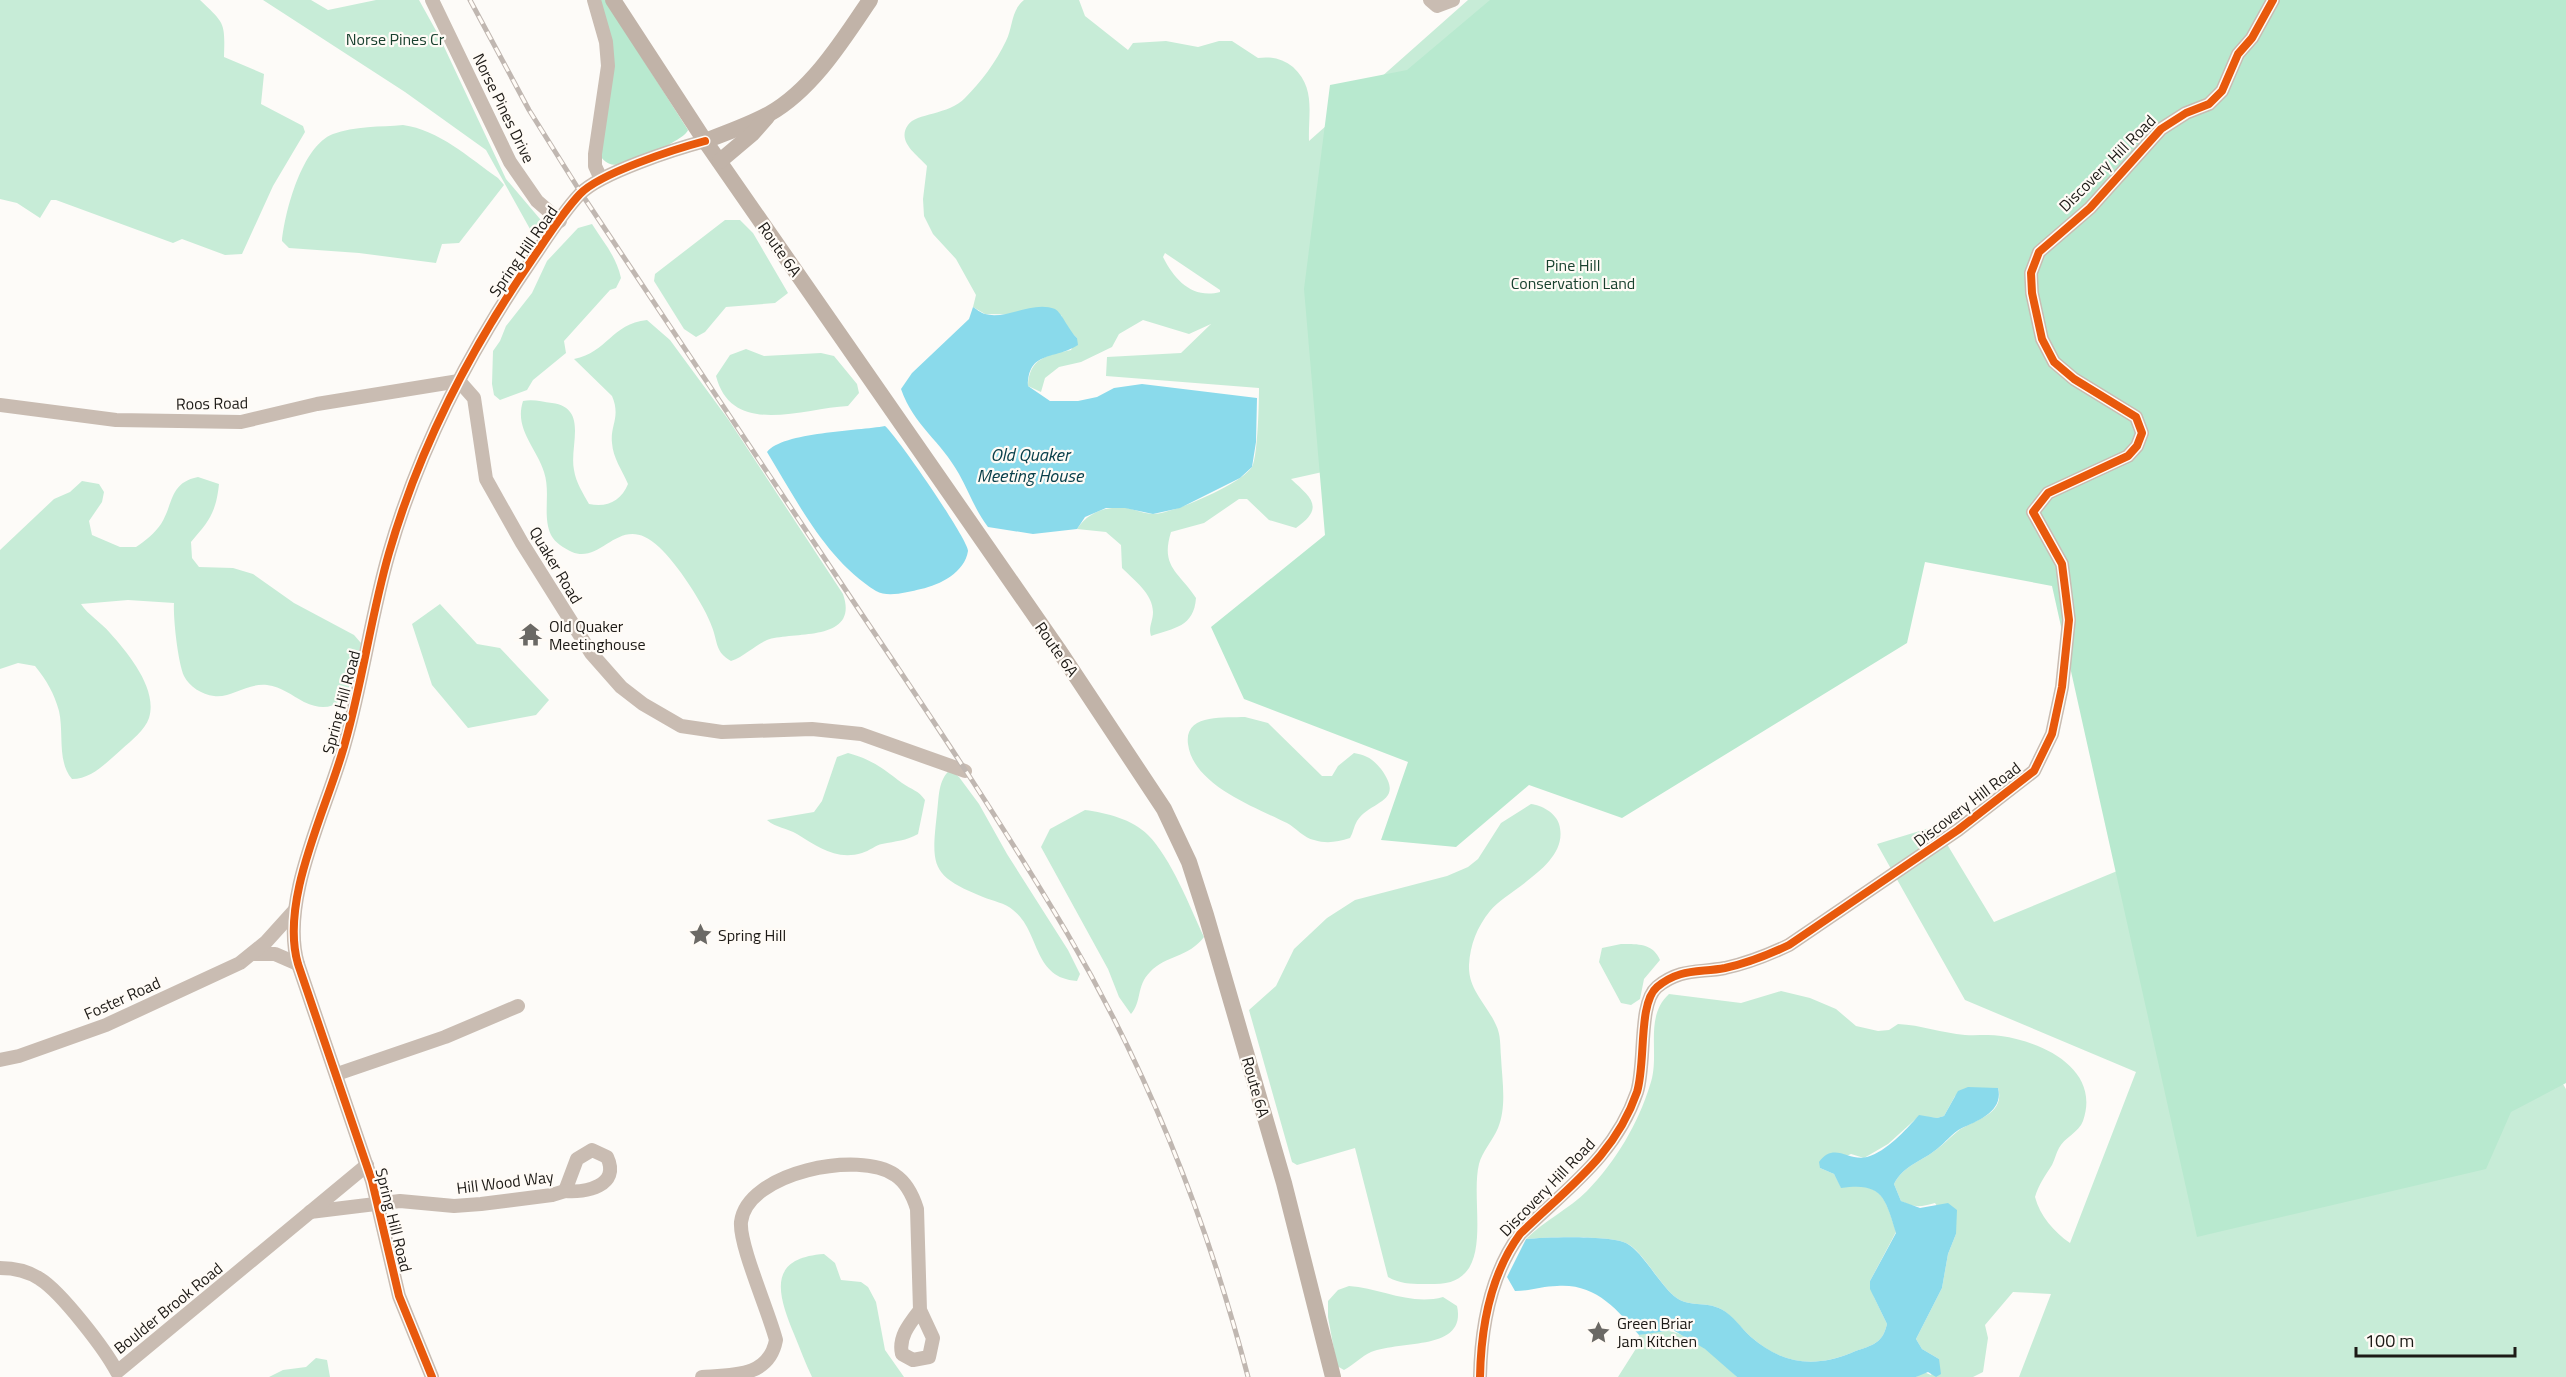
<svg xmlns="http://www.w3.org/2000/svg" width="2566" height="1377" font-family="'Titillium Web',sans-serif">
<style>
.green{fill:#c7ecd7;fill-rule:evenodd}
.forest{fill:#b8e9cf}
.water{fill:#8adaeb}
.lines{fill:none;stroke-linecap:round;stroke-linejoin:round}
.minor{stroke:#c9bcb2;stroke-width:14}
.major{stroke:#c1b3a8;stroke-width:16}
.rail-casing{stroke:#c0b7b1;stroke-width:5}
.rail{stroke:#fffbf6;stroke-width:3;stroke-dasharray:9;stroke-linecap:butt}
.cycleway-casing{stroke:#fffbf6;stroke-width:11}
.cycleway{stroke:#e8590c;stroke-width:8}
.labels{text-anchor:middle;stroke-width:4.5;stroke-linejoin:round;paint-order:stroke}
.park-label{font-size:16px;fill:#19412f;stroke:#fffbf6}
.street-label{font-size:16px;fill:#1d1a16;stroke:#fffbf6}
.poi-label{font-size:16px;fill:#1d1a16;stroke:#fffbf6;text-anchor:start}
.water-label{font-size:18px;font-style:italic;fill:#0a404b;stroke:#fffbf6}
</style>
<rect width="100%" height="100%" fill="#fdfbf8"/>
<g class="green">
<path d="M0,0h200c25,24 25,22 24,57l40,17 -3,30 42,22 2,6 -32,54 -31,68 -17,1 -43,-16 -9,4 -117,-43h-5l-11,18 -23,-15 -17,-4z"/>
<path d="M263,0h48l17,10 48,-10h43l20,36 67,143 34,40 3,7 -8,12 -49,-88 -81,-58z"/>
<path d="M1024,0h55l6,16 43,34 5,-7 33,-2 32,6 21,-6h13l26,17c13,-2 25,1 35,9 23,21 15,46 16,74l159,-141h368l-473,463 -72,16c19,18 35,28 5,49l-27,-8 -22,-21h-8l-35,24 -33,9c-11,35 8,40 25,66 -2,29 -22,30 -45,38 -3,-9 2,-14 2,-24 0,-18 -19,-32 -31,-44l-1,-23 -15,-13 -29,-3c10,-16 30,-24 50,-21 9,2 18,6 27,6 20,-1 87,-30 98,-47 6,-11 7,-69 7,-79l-153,-12 1,-19 74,-4 30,-29 -22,10 -46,-14 -24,14 -7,13 -31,15 -22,5 -14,11 -4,14 -13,-6c1,-28 19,-31 43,-36l6,-12 -9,-8 -7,-15 -76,-1 -12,-7 3,-12 -20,-36 -23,-25 -9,-18 -1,-17 4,-33c-9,-11 -31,-24 -19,-41 8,-12 41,-10 57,-27 16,-16 31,-36 41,-57 7,-14 5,-31 18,-41zM1165,253l55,37v2c-27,7 -45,-11 -57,-35z"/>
<path d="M403,125c36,5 65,32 95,53l6,7 -45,58 -17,1 -6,19 -77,-10 -70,-5 -7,-7c3,-30 20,-95 51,-107 21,-8 48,-7 70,-9z"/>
<path d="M725,220h15l13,13 35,60 -13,10 -49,4 -21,25 -9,5 -12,-8 -30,-48 1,-7z"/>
<path d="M592,224c12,19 24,32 29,54l-5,10 -6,2 -46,51 2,12 -33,27 -6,10 -27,10 -6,-5 -2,-11 1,-33 7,-10 6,-15 26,-33 15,-32 31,-33z"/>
<path d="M647,320l23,20 58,79 115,175c17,49 -50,37 -76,46 -12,5 -22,16 -36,21 -16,-9 -13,-19 -19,-34 -7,-21 -36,-65 -53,-80 -39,-37 -56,18 -87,5 -8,-4 -17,-9 -21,-17 -9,-19 0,-42 -7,-63 -8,-25 -30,-43 -21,-71 11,-2 19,1 29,2 37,5 17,43 22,67 2,13 9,23 15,34 18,4 32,-3 39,-20 -6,-14 -15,-26 -16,-41 -2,-18 9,-26 0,-47l-38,-37c34,-7 37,-35 73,-39z"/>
<path d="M746,349l18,7 57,-3 13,3 23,28 2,9 -11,13c-45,2 -116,32 -132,-30l14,-21z"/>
<path d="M198,477l21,7c-3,29 -10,37 -28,58l1,16 7,9 34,1 20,6 41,29 60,32 7,8c-7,31 -13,80 -57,59 -13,-7 -22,-15 -37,-17 -21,-2 -35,13 -53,11 -12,-1 -25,-10 -30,-20 -6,-13 -11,-58 -10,-73l-46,-3 -47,4c7,11 20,18 29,29 18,20 48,56 39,85 -4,12 -18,23 -27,31 -15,13 -30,30 -50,30 -15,-17 -8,-46 -13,-68 -5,-18 -12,-30 -24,-45l-17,-3 -18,6v-119l54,-51 16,-7 12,-11 17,3 5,8 -2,10 -13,19 3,14 28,12h16c9,-6 19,-14 25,-23 13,-21 8,-41 37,-47z"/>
<path d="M440,604l37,40 23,4 49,52 -13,15 -68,13 -36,-43 -20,-61z"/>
<path d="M2566,685l-49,323 49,81v288h-547l32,-83 -38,-2 -28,33 3,13 -5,34 -10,5h-57l8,-5 7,3 8,-16 -17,-10 -6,-10 26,-51 6,-34 8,-20 -21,-31c-14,4 -21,5 -34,-2l-7,-17c10,-19 27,-22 43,-35 7,-5 13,-12 21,-18 15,-11 48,-16 40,-43h-20l-23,8 -11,20 -7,2 -18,-2 -31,28 -24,14 -13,-4 -31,14 14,6 7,13c41,-5 44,10 55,45l-26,49 4,16 13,27c-5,22 -17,21 -36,29 -38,15 -69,11 -100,-16 -11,-10 -18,-21 -30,-28 -15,-8 -33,-1 -47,-13 -16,-14 -33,-47 -48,-53 -17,-8 -80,-6 -100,-4 19,-19 43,-30 61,-48 29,-30 51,-67 63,-106 11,-30 -7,-67 19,-91l72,9 40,-12 29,7 26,11 20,17 22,5 11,-1 9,-6c23,1 44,9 67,11 12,1 24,-1 36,1 42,6 100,33 82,85 -4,11 -19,17 -24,27 -3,5 -4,11 -7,17 -7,11 -13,19 -17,32 5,19 19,35 35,46l66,-171 -171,-72 -88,-156 59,-18 58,96z"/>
<path d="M1245,717l23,6 54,53h10l6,-10 16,-13c12,2 19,6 27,16 25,34 -10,31 -24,52 -3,5 -4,12 -7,17 -13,4 -23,6 -36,2 -10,-2 -18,-12 -27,-17 -32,-16 -94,-38 -99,-79 -4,-31 37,-26 57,-27z"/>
<path d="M848,753c25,7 34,15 54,30 10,7 16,7 23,17l-7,34c-12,7 -22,7 -36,10 -6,1 -13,7 -20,9 -26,8 -45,-7 -65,-19 -10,-6 -21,-6 -30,-14l47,-8 8,-11 15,-44z"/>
<path d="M950,770l9,7 20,27 28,50 61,96 12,24 -3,7c-45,-3 -36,-49 -64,-71 -8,-7 -20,-9 -30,-13 -52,-21 -52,-30 -46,-84 2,-16 1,-33 13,-43z"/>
<path d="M1531,804c10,1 25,9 28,20 12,40 -50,64 -69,87 -13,16 -20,34 -21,54 -1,25 18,39 27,60 5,10 4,21 5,32 1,23 6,49 -3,71 -5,12 -16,24 -19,36 -10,41 20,123 -48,120 -15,0 -29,1 -43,-7l-33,-129 -58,17 -5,-3 -43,-152 27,-24 18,-37 33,-31 28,-18 92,-24 21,-9 10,-8 23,-36z"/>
<path d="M1085,810c22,3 47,9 63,25 23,23 42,72 56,102 -16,21 -38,18 -54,35 -14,14 -8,30 -19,42l-12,-17 -11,-28 -67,-122 9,-18z"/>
<path d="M1621,944c16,0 32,-1 39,16l-16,19 -4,20 -9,6 -10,-2 -22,-41 3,-14z"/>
<path d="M824,1254l11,9 6,17 20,2 7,5 8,15 9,48 19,27h-92c-7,-14 -12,-29 -18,-43 -16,-39 -28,-76 30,-80z"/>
<path d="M1349,1286c31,2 62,20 94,11l14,9c10,45 -55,34 -86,46 -9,4 -18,13 -27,18l-7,-4 -9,-49v-16l10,-11z"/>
<path d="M1661,1330c28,1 57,28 76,47h-119l19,-30 2,-12z"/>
<path d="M316,1358l11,2 3,17h-61l14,-7 23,-3z"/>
</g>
<g class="forest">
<path d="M598,0h7l83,130c-3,10 -59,35 -71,35 -8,0 -12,-3 -17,-9l12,-90z"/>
<path d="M1490,0h1076v1083l-55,29 -25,57 -289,68 -145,-651 -127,-24 -18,81 -285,175 -93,-33 -73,62 -75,-7 27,-78 -164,-63 -33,-72 114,-92 -21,-246 26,-204 77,-15z"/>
</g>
<g class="water">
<path d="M973,307c3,2 8,6 12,7 22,6 48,-14 70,-5 7,4 14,22 22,29l1,7c-23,15 -50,5 -50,41l22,15h28l19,-4 17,-9 28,-4 115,14 -1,44 -4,25 -12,11 -60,30 -27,6 -28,-6h-19l-21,9 -8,12 -44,5 -45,-7c-13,-17 -19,-35 -29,-53 -18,-33 -45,-48 -58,-85l11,-16 57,-54z"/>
<path d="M885,426c12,10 84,115 83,125 -3,21 -28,34 -47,38 -13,3 -33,9 -45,2 -50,-31 -79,-90 -109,-139 16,-20 91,-21 118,-26z"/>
<path d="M1968,1087l30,1c6,23 -20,33 -36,40 -10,5 -17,15 -25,21 -16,13 -33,16 -43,35l7,17 19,7 28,-5 9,7 -1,24 -8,20 -6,34 -26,51 6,10 17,10 2,15 -5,3 -8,-5 -12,5h-179l-32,-28 -32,-19 -34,5c-22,-26 -44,-52 -82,-49 -14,0 -27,5 -42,5l-8,-14 19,-38c20,-2 83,-4 100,4 15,7 32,39 48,53 14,12 32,5 47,13 13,7 19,18 30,28 31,27 63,31 100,16 19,-8 31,-7 36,-29l-17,-35v-8l26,-48c-11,-36 -14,-51 -55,-45l-7,-14 -14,-6 -1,-6c15,-21 30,0 48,-5 20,-6 38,-26 52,-42l18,3 7,-2 14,-25z"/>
</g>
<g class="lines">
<g class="minor">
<path d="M432,0l78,162 27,39 23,20"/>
<path d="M594,0l12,42 2,24 -13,88v12l6,13"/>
<path d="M1430,0l7,6 16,-6"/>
<path d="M0,405l116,15 125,2 76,-18 142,-23 15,17 12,81 36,64 69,110 30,34 22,17 38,22 41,6 90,-3 49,5 104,37"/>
<path d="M253,954h22l23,10"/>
<path d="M0,1060l19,-4 87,-31 134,-62 26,-21 28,-31"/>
<path d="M337,1074l108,-37 73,-31"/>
<path d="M592,1150l15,7c14,29 -22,36 -42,34l12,-32z"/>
<path d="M310,1212l90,-11 54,5 27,-2 71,-9 13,-4"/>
<path d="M0,1268c13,0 28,3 40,11 21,13 65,70 77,93l250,-207"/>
<path d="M432,1377l-33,-81 -27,-115 -74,-217c-19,-65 30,-157 47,-221 18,-63 26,-128 44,-190 30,-104 81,-203 142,-292 15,-22 31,-48 49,-67 20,-21 95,-45 125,-53"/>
<path d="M702,1377c32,-2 67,0 74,-37 -7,-28 -37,-95 -35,-118 6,-50 119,-72 154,-47 12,8 18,21 22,34l3,101 13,28 -4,19 -16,3 -11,-6c-4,-17 8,-31 18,-44"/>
<path d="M1480,1377c1,-50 10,-102 40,-143 47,-46 95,-78 117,-142 9,-29 1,-89 20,-105 23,-19 41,-14 68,-19 23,-5 43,-13 64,-23l169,-115 76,-59 18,-37 10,-47 7,-67 -7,-56 -29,-52 15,-19 80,-37 9,-10 5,-13 -6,-16 -62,-38 -20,-17 -12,-23 -10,-46 -1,-20 8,-21 51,-44 71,-79 25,-16 23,-9 13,-13 16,-37 14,-16 21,-38"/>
</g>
<g class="major">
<path d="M613,0l92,141 353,508 106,160 25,53 17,53 78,268 49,194"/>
<path d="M705,141c21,-8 44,-16 64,-27 43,-24 74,-74 101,-114"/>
<path d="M720,161l32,-27 15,-17"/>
</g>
<defs>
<path id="rail" d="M470,0l59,110 52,83c94,141 188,282 282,423 70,104 140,209 204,317 81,138 141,290 181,444"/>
</defs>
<use href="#rail" class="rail-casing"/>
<use href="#rail" class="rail"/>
<defs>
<g id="cycleway">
<path d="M432,1377l-33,-81 -27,-115 -74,-217c-19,-65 30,-157 47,-221 18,-63 26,-128 44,-190 30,-104 81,-203 142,-292 15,-22 31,-48 49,-67 20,-21 95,-45 125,-53"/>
<path d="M1480,1377c1,-50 10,-102 40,-143 47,-46 95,-78 117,-142 9,-29 1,-89 20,-105 23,-19 41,-14 68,-19 23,-5 43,-13 64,-23l169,-115 76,-59 18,-37 10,-47 7,-67 -7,-56 -29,-52 15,-19 80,-37 9,-10 5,-13 -6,-16 -62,-38 -20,-17 -12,-23 -10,-46 -1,-20 8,-21 51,-44 71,-79 25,-16 23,-9 13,-13 16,-37 14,-16 21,-38"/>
</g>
</defs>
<use href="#cycleway" class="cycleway-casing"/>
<use href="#cycleway" class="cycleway"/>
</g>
<defs>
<symbol id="temple-bare" viewBox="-9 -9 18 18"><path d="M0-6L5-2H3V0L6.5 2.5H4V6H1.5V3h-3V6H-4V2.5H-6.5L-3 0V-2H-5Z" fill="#6b6965" stroke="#fffbf6" stroke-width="2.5" paint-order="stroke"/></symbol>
<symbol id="sight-bare" viewBox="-9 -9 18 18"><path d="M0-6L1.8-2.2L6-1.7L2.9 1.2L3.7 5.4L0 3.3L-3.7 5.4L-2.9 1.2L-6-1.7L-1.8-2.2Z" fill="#6b6965" stroke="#fffbf6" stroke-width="2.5" paint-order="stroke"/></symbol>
</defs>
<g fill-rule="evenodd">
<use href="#temple-bare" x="514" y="618" width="33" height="33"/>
<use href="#sight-bare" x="684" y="918" width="33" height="33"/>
<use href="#sight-bare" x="1582" y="1316" width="33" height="33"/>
</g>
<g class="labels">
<g class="park-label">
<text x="395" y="45">Norse Pines Cr</text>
<text x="1573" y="271">Pine Hill<tspan x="1573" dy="18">Conservation Land</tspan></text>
</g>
<g class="street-label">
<text transform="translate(504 108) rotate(64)" y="6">Norse Pines Drive</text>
<text transform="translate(2107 163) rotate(-45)" y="6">Discovery Hill Road</text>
<text transform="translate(780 249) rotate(55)" y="6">Route 6A</text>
<text transform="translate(523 251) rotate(-55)" y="6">Spring Hill Road</text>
<text transform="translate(212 403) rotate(-1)" y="6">Roos Road</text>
<text transform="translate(556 565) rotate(59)" y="6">Quaker Road</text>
<text transform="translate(1057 649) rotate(55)" y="6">Route 6A</text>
<text transform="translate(341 702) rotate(-75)" y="6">Spring Hill Road</text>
<text transform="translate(1967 804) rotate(-37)" y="6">Discovery Hill Road</text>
<text transform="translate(122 998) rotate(-24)" y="6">Foster Road</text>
<text transform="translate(1256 1087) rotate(74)" y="6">Route 6A</text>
<text transform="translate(505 1182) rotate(-7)" y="6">Hill Wood Way</text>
<text transform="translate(1547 1187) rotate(-46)" y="6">Discovery Hill Road</text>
<text transform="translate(394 1220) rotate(76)" y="6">Spring Hill Road</text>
<text transform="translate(168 1308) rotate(-39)" y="6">Boulder Brook Road</text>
</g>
<g class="poi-label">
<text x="549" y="632">Old Quaker<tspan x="549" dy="18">Meetinghouse</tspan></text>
<text x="718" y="941">Spring Hill</text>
<text x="1617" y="1329">Green Briar<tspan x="1617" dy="18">Jam Kitchen</tspan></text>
</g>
<g class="water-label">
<text x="1030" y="461">Old Quaker<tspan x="1030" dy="21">Meeting House</tspan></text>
</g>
</g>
<path d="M2356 1347v9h159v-9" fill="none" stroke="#1d1a16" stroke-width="3"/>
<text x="2365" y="1347" font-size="18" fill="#1d1a16" stroke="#fffbf6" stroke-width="4.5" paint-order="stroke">100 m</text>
</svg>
